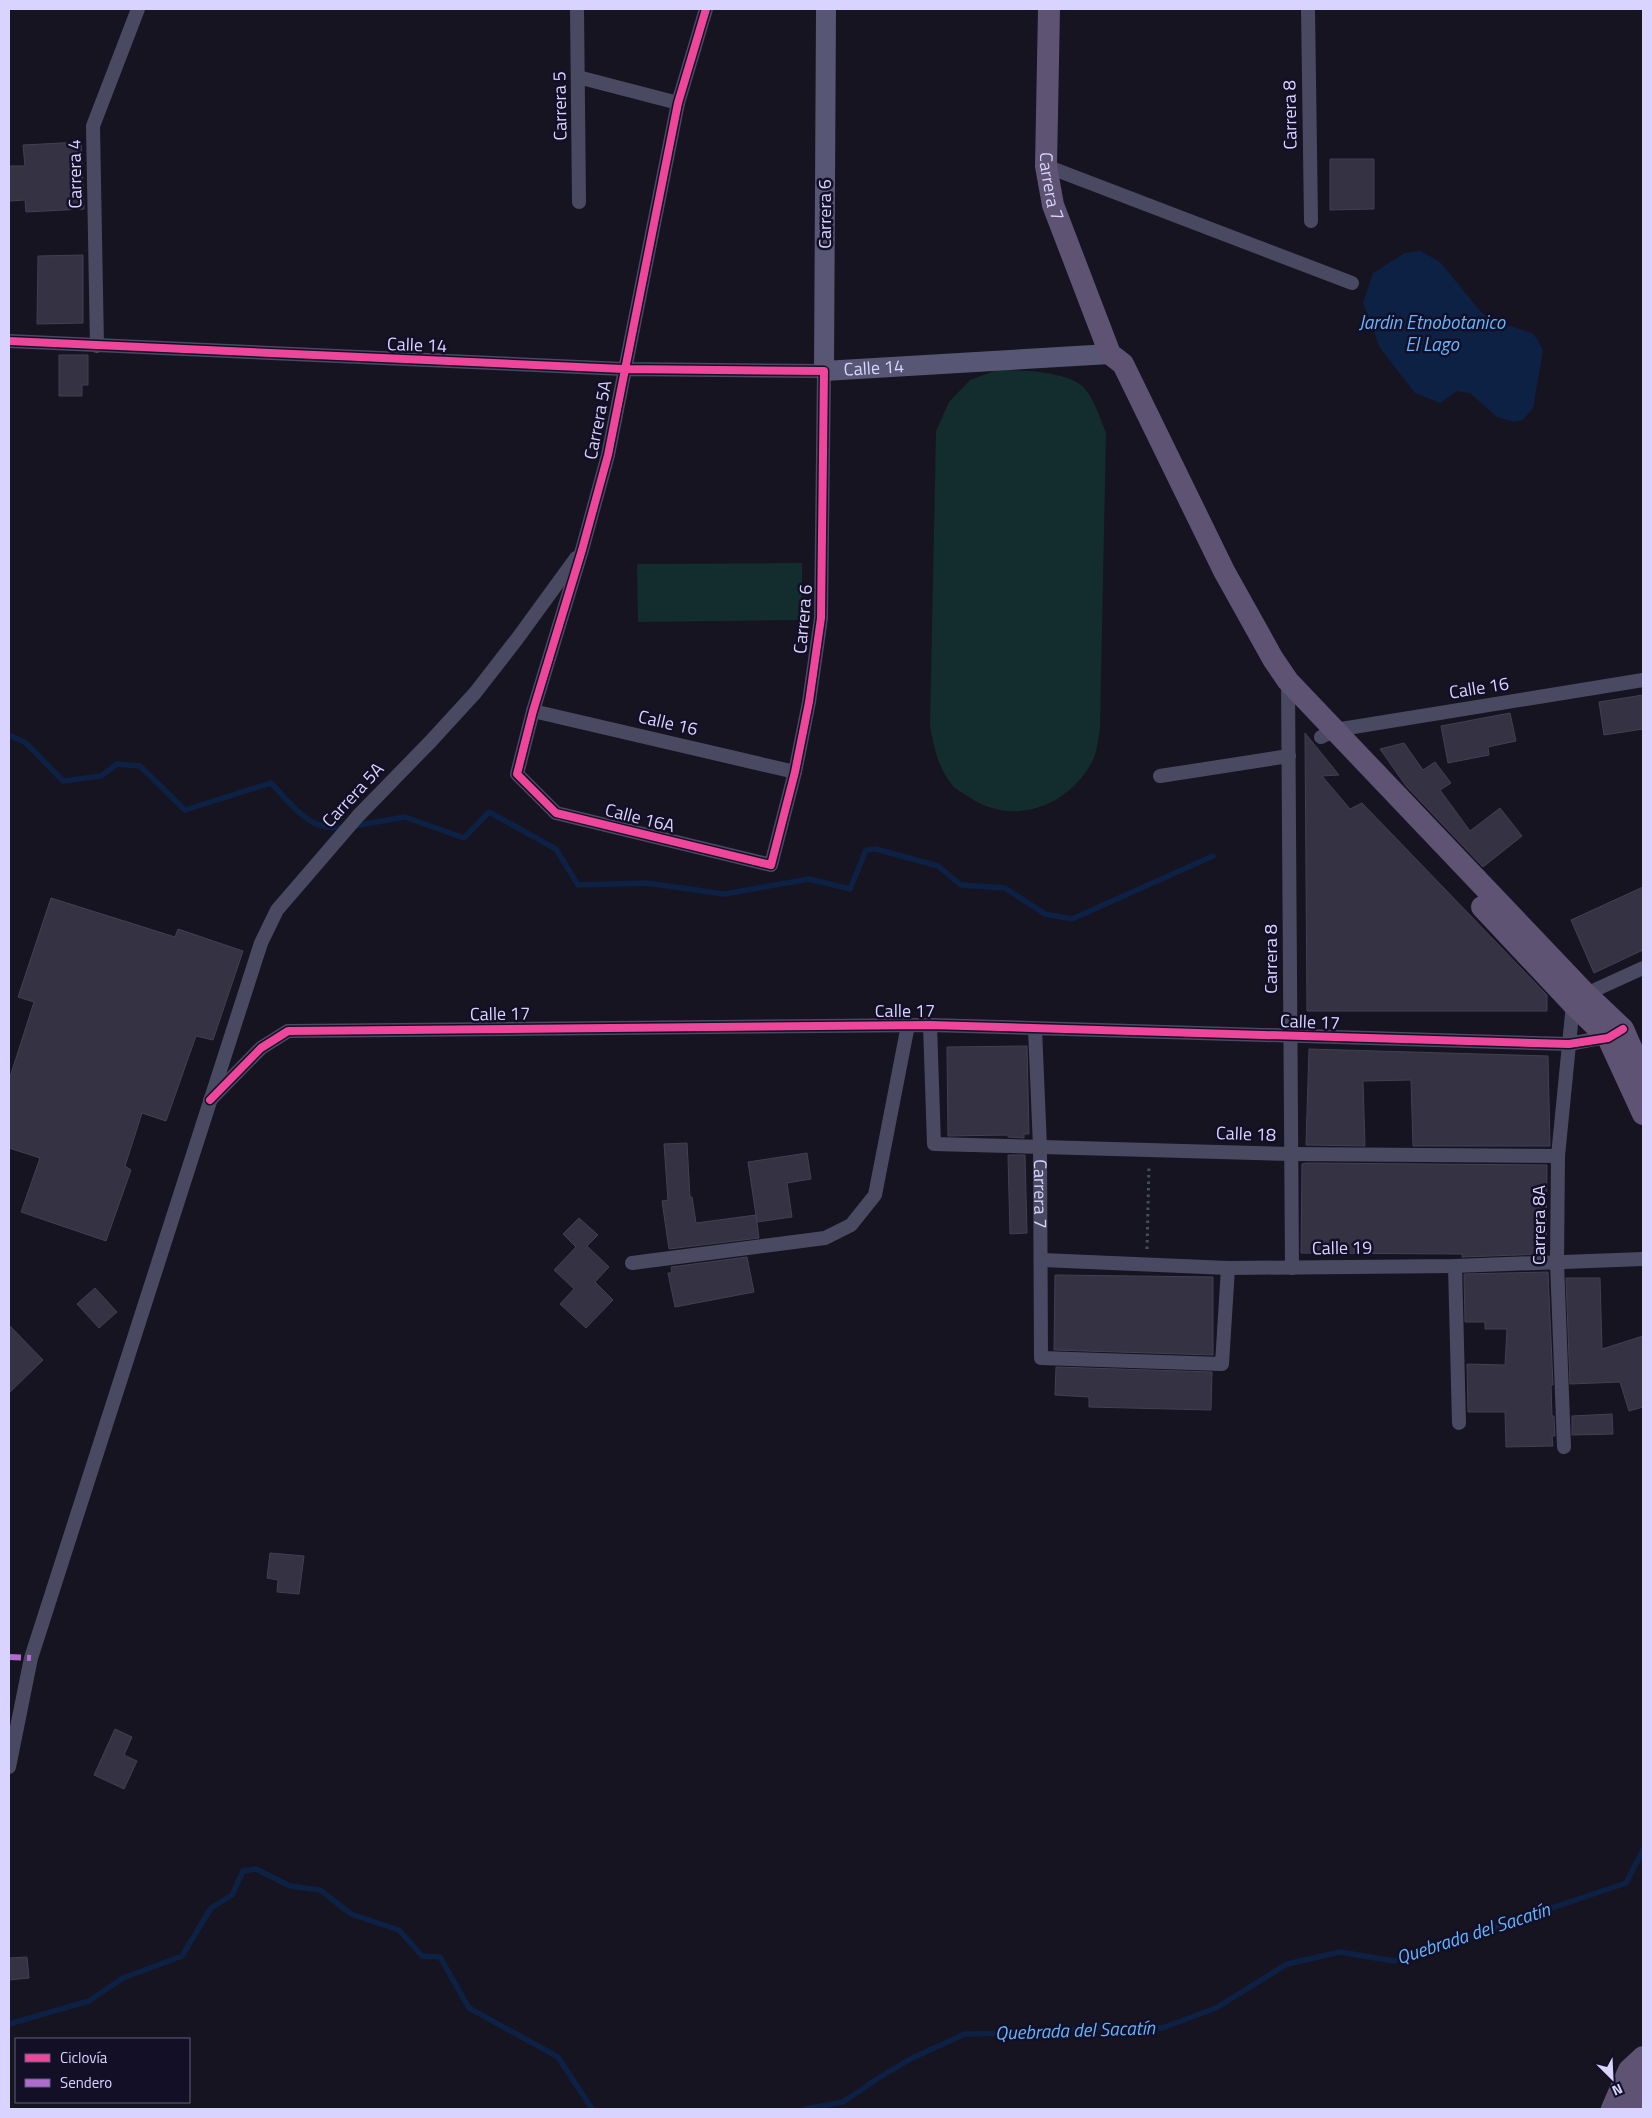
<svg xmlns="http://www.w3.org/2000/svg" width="1652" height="2118" font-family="'Titillium Web',sans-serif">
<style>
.green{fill:#132c2d}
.water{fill:#0d2144}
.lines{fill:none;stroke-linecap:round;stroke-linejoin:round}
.stream{stroke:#0d2144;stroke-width:5.5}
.building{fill:#343243;stroke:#433f54}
.path{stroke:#44505f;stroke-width:3;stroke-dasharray:2.5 4;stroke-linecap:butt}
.street{stroke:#4a4962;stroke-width:14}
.secondary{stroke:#575674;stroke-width:20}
.primary{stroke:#5e5373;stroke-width:22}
.quiet{stroke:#b06ccc;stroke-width:6;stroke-dasharray:12 6;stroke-linecap:butt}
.cycleway-casing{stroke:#130f26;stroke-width:11}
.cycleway{stroke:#ed469a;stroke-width:8}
.labels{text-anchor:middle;stroke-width:5;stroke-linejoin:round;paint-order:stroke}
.street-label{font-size:18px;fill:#d9d4ff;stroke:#130f26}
.water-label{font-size:19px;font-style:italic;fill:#62b6ff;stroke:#130f26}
</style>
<rect width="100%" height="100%" fill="#161421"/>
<g class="green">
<path d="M997,370c23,0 61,1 81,13 14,8 22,35 28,50l-6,296c-2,10 -3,24 -8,33 -24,45 -80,65 -123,35 -5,-3 -12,-7 -16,-11 -15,-18 -19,-38 -23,-60l6,-295 13,-29 21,-22z"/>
<path d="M802,563v57l-164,2 -1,-58z"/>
</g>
<path class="water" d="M1421,251l19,11 41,50 13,9 38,12 6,7 5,11 -10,57 -10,12 -9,2 -17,-5 -27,-24 -13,-2 -17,12 -25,-10 -35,-45 -17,-45 10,-30 32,-20z"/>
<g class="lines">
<g class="stream">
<path d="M9,735l17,8 37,38 38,-5 16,-12 23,2 45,44 86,-27c21,22 39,50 73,44"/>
<path d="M353,826l52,-9 59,21 25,-26 67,37 22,36 69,-2 77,11 85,-15 41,10 16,-39 10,-1 62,17 23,19 44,3 40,26 27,5 141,-63"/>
<path d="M9,2024l80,-23 34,-23 59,-22 29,-48 21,-13 11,-24 13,-2 34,17 30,4 31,24 48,16 23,26 18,1 29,51 89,49 34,52"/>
<path d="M805,2109l38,-7 34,-23 35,-21 53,-24 58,-1 82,-6 57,1 54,-20 71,-44 53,-12 54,9 232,-78 17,-33"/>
</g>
</g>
<g class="building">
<path d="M81,142l3,67 -58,3 -1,-12 -16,1v-35h16l-2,-21z"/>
<path d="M1330,159h44v50l-44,1z"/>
<path d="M83,255v68l-46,1 1,-68z"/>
<path d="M59,355h29v30h-6v11h-23z"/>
<path d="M1643,695v34l-39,6 -5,-33z"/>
<path d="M1510,713l6,28 -28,6 1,8 -41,8 -7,-37z"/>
<path d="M1305,733l34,42 -17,1 28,33 12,-6 185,192v16h-240z"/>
<path d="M1404,743l19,27 12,-8 16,21 -11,7 30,41 30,-23 22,28 -39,31 -77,-81 -26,-37z"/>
<path d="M1643,887v63l-49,23 -23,-53z"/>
<path d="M51,898l124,39 3,-8 65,22 -30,89 -17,-4 -30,85 -24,-8 -17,53 6,4 -25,71 -85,-29 19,-54 -31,-10v-68l25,-78 -16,-5z"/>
<path d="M1027,1046l2,88h-5v4l-16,-1v-2l-60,1 -1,-89z"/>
<path d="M1309,1049l239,7 2,90h-137l-2,-66 -48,1 2,65 -59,-1z"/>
<path d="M687,1143l3,54h2l4,26 60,-8 3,23 -90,11 -7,-48 6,-1 -4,-56z"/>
<path d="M807,1153l4,26 -24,4 5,34 -35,5 -9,-60z"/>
<path d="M1008,1155h17l2,78 -17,1z"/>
<path d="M1306,1163l241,2 -1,89 -84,3v-3l-161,-1 1,-89z"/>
<path d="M579,1218l19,17 -11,11 22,21 -14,15 18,18 -27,28 -26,-24 14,-15 -20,-19 22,-23 -13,-13z"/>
<path d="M747,1257l7,35 -79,15 -7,-34h4l-1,-6z"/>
<path d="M1548,1272l5,113h-2l1,31h2l1,20h-3l1,10 -47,1 -1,-35h-37l-1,-48 38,1 2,-36h-22v-7h-20l-1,-48z"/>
<path d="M1055,1275l158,2v78l-159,-5z"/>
<path d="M1566,1278h34l2,71 41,-13v71l-14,4 -9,-29 -50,2z"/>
<path d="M95,1288l22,24 -18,16 -22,-24z"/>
<path d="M9,1325l34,35 -34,33z"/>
<path d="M1056,1367l156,5 -1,38 -122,-3v-10l-34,-2z"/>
<path d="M1612,1414l1,20 -41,1v-19z"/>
<path d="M270,1553l34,3 -5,38 -22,-2 1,-12 -11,-2z"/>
<path d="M115,1729l17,8 -8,18 13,6 -13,28 -30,-14z"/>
<path d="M27,1957l2,21 -20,2v-22z"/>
</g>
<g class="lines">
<path class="path" d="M1147,1249l2,-84"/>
<g class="street">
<path d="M577,9l2,193"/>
<path d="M1308,9l3,212"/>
<path d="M578,77l100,26"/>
<path d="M1046,166l306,117"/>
<path d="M9,341l614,28 201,2 -3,247 -12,84 -14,70 -24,93 -215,-52 -39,-39 16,-63 49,-161 26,-95 70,-352 28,-94"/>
<path d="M97,346l-4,-220 45,-117"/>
<path d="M1288,681l4,587"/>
<path d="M533,711l262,61"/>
<path d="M1321,737l14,-7 308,-50"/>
<path d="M1160,776l129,-20"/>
<path d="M930,1025l4,119 357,10 267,2"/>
<path id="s1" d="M1035,1029l5,118 1,211 181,6 6,-96"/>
<path d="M210,1100l51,-52 27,-17 642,-6 639,19 42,-8"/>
<path d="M1042,1260l186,8 227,-2 188,-7"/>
<path d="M632,1263l193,-25 26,-13 24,-30 33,-170"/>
<path d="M1455,1266l4,157"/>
<path d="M1564,1447l-7,-185 1,-106 15,-152 13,-10 57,-26"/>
<path d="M9,1767l22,-109 230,-715 16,-33 81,-94 73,-75 44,-48 42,-54 59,-81"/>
</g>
<path class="secondary" id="s2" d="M826,9l-2,362 286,-17"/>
<g class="primary">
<path id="s3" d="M1049,9l-3,157 7,39 57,149 13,10 101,207 49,88 15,22 298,313 37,35 20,46"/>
<path d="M1482,907l91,97 35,34 35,76"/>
<path d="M1612,2109l17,-39 14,-13"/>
<path d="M1629,2109l14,-28"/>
</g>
<path class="quiet" d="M9,1657l22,1"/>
<defs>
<g id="cycleway">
<path d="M9,341l614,28 201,2 -3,247 -12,84 -14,70 -24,93 -215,-52 -39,-39 16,-63 49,-161 26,-95 70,-352 28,-94"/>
<path d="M210,1100l51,-52 27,-17 642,-6 639,19 39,-6 15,-9"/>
</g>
</defs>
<use href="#cycleway" class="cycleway-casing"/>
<use href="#cycleway" class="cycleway"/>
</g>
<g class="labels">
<g class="street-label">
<text transform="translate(560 106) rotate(-91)" y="6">Carrera 5</text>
<text transform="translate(1290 115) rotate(-91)" y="6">Carrera 8</text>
<text transform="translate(75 174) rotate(-91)" y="6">Carrera 4</text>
<text dy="6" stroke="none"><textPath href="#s3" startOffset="178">Carrera 7</textPath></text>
<text transform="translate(825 214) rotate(-90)" y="6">Carrera 6</text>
<text transform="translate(417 345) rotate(2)" y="6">Calle 14</text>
<text dy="6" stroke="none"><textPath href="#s2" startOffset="412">Calle 14</textPath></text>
<text transform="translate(598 420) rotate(-79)" y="6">Carrera 5A</text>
<text transform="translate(803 619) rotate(-85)" y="6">Carrera 6</text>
<text transform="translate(1479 688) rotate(-9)" y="6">Calle 16</text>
<text transform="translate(668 723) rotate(13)" y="6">Calle 16</text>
<text transform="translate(353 795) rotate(-47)" y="6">Carrera 5A</text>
<text transform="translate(640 818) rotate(14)" y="6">Calle 16A</text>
<text transform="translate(1271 959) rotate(-90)" y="6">Carrera 8</text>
<text x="905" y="1017">Calle 17</text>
<text transform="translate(500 1014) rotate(-1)" y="6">Calle 17</text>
<text transform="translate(1310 1022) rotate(2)" y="6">Calle 17</text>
<text transform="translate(1246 1134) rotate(2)" y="6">Calle 18</text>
<text dy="6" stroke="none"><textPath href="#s1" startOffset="165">Carrera 7</textPath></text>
<text transform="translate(1539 1225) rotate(-90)" y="6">Carrera 8A</text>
<text transform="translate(1342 1248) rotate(-1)" y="6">Calle 19</text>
</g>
<g class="water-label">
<text x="1432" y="329">Jardin Etnobotanico<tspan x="1432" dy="22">El Lago</tspan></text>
<text transform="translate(1473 1933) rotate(-18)" y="7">Quebrada del Sacatín</text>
<text transform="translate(1075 2030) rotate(-2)" y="7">Quebrada del Sacatín</text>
</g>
</g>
<rect width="1652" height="2118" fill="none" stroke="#d9d4ff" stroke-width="20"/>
<rect x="15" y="2038" width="175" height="65" fill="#130f26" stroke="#625e7d"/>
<rect x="25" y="2054" width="25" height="8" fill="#ed469a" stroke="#625e7d"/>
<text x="60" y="2063" font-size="15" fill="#d9d4ff">Ciclovía</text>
<rect x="25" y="2079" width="25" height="8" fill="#b06ccc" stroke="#625e7d"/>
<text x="60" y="2088" font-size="15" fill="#d9d4ff">Sendero</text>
<g transform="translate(1612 2078) rotate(156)" stroke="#130f26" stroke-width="4" paint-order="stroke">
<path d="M0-4L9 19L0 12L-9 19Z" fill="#d9d4ff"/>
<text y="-8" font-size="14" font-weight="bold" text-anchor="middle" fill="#d9d4ff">N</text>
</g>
</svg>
